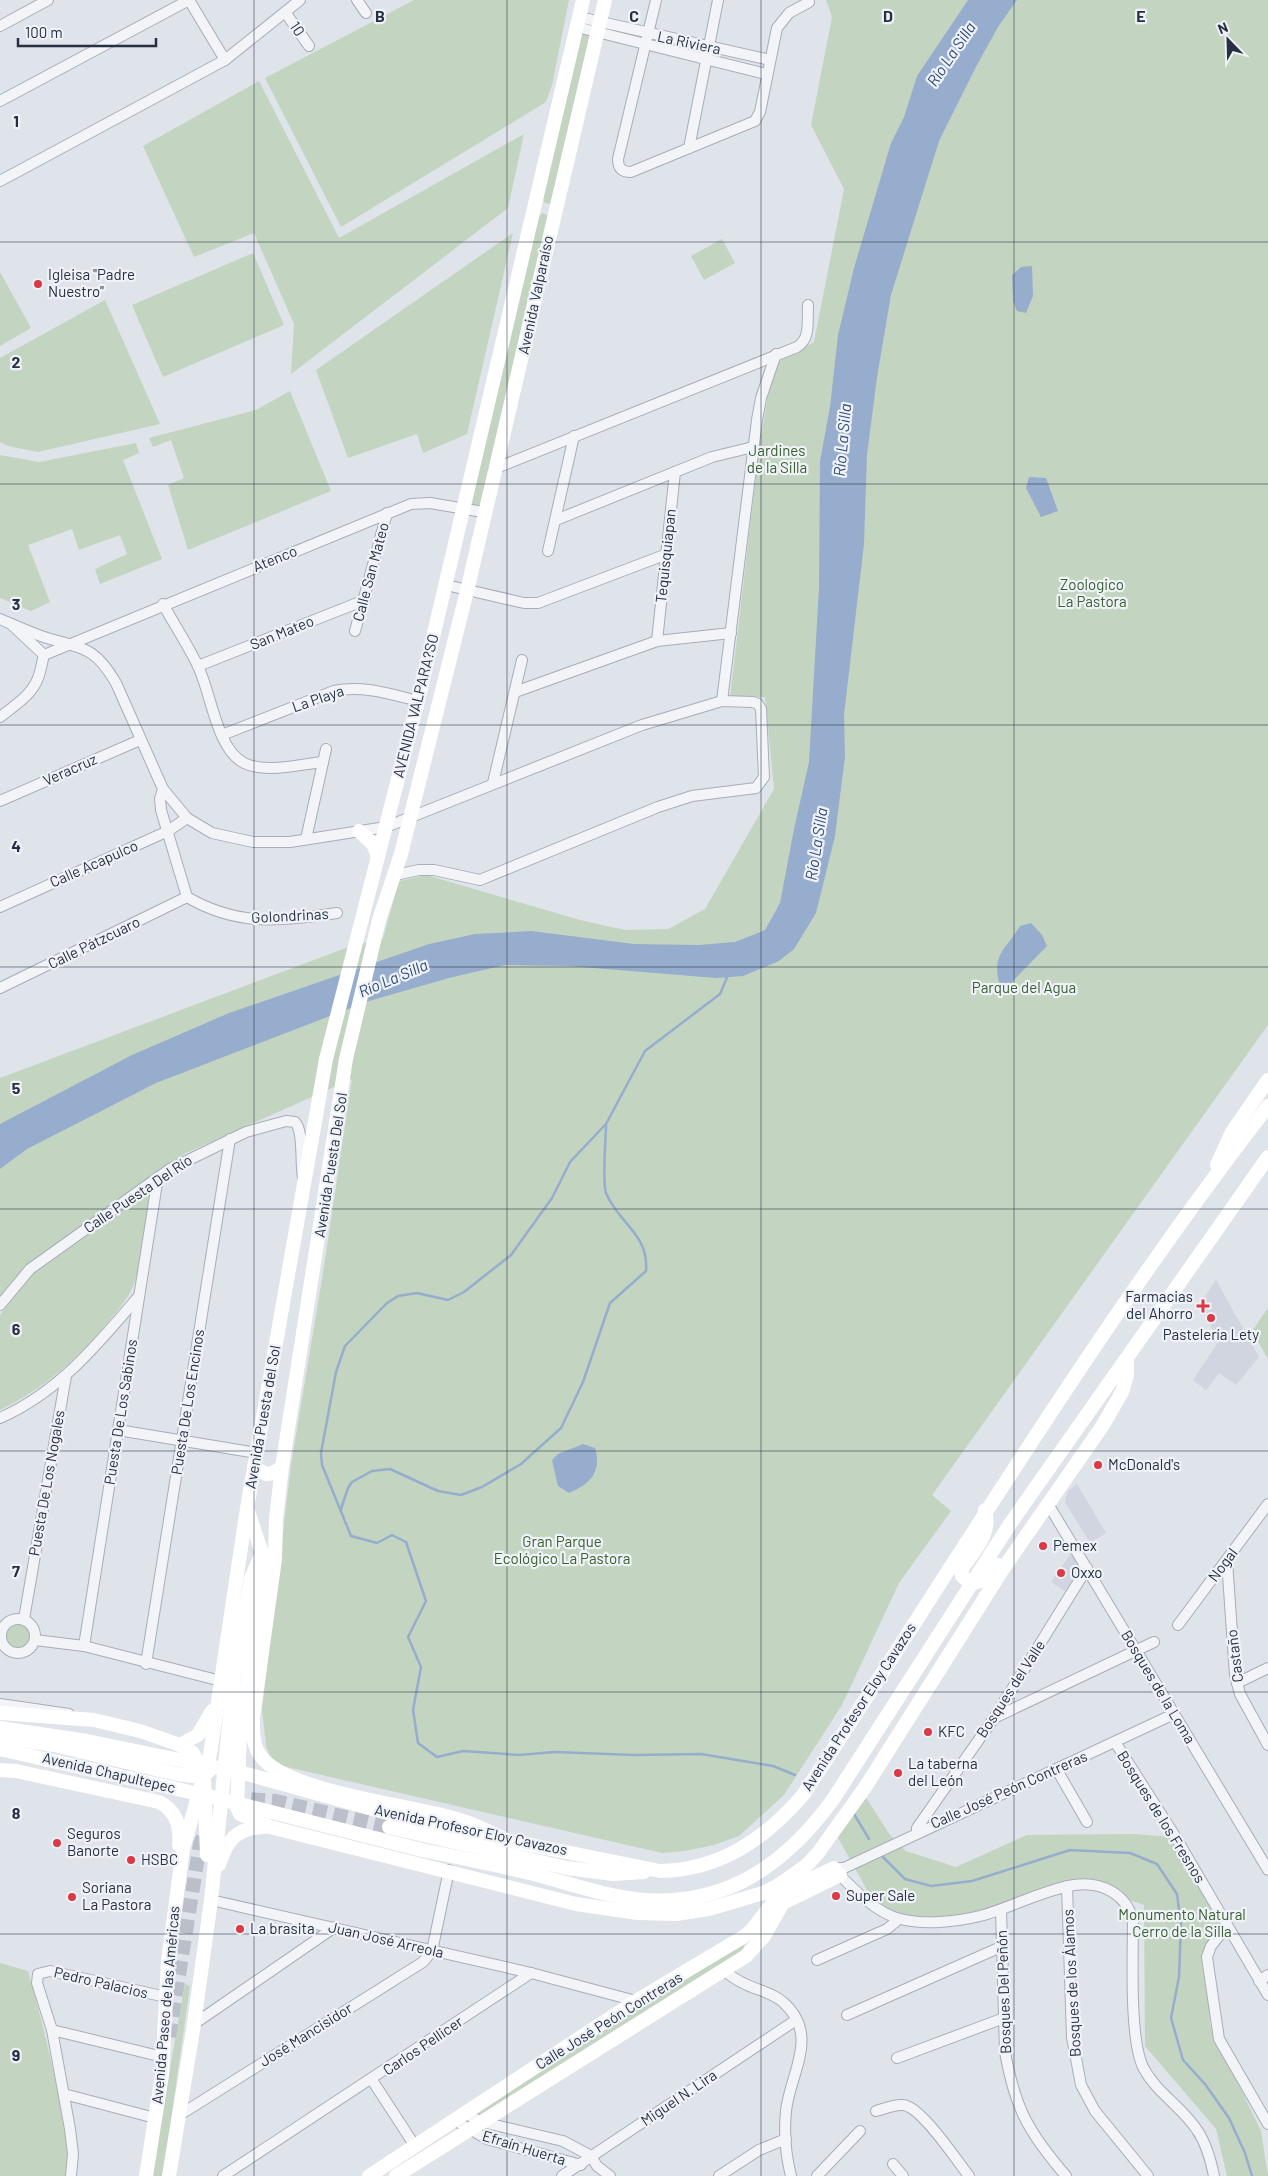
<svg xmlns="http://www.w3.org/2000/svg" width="1268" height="2176" font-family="Barlow,sans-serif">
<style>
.built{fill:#d1d5df}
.green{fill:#c3d5c0}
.water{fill:#97adcd}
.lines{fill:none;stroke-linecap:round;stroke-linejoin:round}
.stream{stroke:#97adcd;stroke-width:2.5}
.secondary-tunnel{stroke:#babfc9;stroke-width:14;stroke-dasharray:14 7;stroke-linecap:butt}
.street-casing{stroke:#a8adb8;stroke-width:12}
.street{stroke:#f2f4f8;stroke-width:10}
.secondary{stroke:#fff;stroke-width:14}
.secondary-bridge{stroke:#fff;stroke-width:14}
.grid{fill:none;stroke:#262f43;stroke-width:1;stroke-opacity:0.55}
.poi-dot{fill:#da3945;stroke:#eff2f7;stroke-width:2}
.labels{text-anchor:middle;stroke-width:4.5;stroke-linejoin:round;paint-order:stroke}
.street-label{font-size:15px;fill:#262f43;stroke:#eff2f7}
.poi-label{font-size:15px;fill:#262f43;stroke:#eff2f7;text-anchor:start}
.park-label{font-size:15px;fill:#386032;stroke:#eff2f7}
.water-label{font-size:16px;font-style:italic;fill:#2d4a7a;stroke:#eff2f7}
.grid-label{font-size:16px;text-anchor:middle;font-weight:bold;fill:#262f43;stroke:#eff2f7;stroke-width:4.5;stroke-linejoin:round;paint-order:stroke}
</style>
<rect width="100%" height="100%" fill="#dfe3ea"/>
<g class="built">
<path d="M1216,1280l43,77 -23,28 -17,-12 -13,17 -13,-10 26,-39 -20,-36z"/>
<path d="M1077,1484l29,49 -16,10 -25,-41 3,-11z"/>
<path d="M1072,1552l10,17 -16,23 -15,-10z"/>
</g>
<g class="green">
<path d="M414,0h155l-17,85 -6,17 -205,125 -76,-149z"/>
<path d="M826,0h442v1025l-336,470 19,16 -52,72 -57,122 -58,90 -45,41 -25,9 -29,6 -23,2 -384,-88 -8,-9 -4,-10 -4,-37 29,-244 32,-192 29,-194 -168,75 -157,116 -27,34v-226l346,-130 37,-10 16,-57 27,-6 154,45 45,10 43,-1 37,-20 69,-120 -9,-92 -35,1 29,-248 8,-50 11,-38 36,-20 30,-153 -33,-64 21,-108z"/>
<path d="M591,30l-38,171 -5,3 -4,-2 -2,-6 39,-165z"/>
<path d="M259,81l80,157 185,-104 -16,74 -217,166 3,-50 -40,-91 -60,24 -51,-111z"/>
<path d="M543,213l7,4 -70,288 -6,2 -3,-1 -2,-7 66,-281z"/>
<path d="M513,233l-46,201 -44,19 -6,-19 -69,24 -32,-88z"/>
<path d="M722,239l13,24 -31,17 -13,-24z"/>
<path d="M253,253l31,72 -121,52 -31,-72z"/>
<path d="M0,272l31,56 -31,18z"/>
<path d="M105,300l55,124 -122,28 -30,-6 -8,-4v-84z"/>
<path d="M290,391l41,100 -143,59 -20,-65 16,-7 -13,-38 -18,7 -4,-9 107,-28z"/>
<path d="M136,443l3,10 -16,7 39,99 -62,25 -5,-15 32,-15 -7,-19 -41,15 -7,-21 -44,16 22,57 -19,9 -31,-13v-143l39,7z"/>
<path d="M145,1192l5,3c-5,27 -6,60 -15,86 -4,13 -14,25 -22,35 -31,40 -68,72 -113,94v-95l31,-41z"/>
<path d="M1268,1308v51l-16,-28z"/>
<circle cx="18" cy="1636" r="14"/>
<path d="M865,1796l25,39 16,16 50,16 71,-32 107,-1 39,3 53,88 -19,29 3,71 51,106 7,45h-41l-11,-47 -71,-83 -1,-141 -69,-23 -117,36 -58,-2 -22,-14 -11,-12 -30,-54z"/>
<path d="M743,1944l2,5 -268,168 -4,-6z"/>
<path d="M0,1963l28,8c13,47 25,93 33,140 4,22 8,42 6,65h-67z"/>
<path d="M185,1984l5,2 -27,190h-12z"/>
</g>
<g class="water">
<path d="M968,0h49l-19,27 -21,38 -38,76 -48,154 -14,82 -10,78 -3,89 -20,171 1,42 -10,79 -19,77 -22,36 -15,12 -36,15 -27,2 -147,-12 -64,-1 -56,13 -80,23 -213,82 -129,66 -27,20v-45l132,-69 97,-42 200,-69 46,-10 56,-3 103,13 65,1 36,-3 30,-12 15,-27 14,-74 15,-67 10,-175 1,-126 10,-54 8,-72 16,-67 37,-125 13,-26 13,-41z"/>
<path d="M1032,266l1,30 -7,17 -9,-2 -4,-10 -1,-26 9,-8z"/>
<path d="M1029,477l17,1 12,33 -17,6 -15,-29z"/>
<path d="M1031,923l11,12 5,11 -36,37 -11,3c-9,-32 5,-35 20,-60z"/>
<path d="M583,1444l12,4c7,24 -5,36 -26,45l-11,-7 -6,-26 6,-6z"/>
</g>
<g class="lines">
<g class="stream">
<path d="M728,975l-8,19 -75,57 -39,73 -36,38 -18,36 -41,57 -47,37 -16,8 -31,-7 -19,3 -11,7 -42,43 -9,26 -15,81 1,12 29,71 26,7 15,-8 14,7 20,59 -18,36 13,30 -8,43 5,33 19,14 26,-6 56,4 35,-3 80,3 67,-1 72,12 22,9"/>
<path d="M341,1509l7,-21 4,-6 20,-11 18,-2 48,22 23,4 21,-8 39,-23 40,-36 22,-46 27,-79 36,-32c3,-37 -27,-47 -40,-78 -4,-11 0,-55 0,-69"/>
<path d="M854,1814l15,25"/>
<path d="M882,1856l23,23 26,7 41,-5 98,-31 60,3 27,11 20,30 4,31 -2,52 -8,41 12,42 22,24 24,34 16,35 7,23"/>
</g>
<g class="secondary-tunnel">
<path d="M231,1805l17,-6 28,2 113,26"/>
<path d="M169,2037l31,-193 7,-17"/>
</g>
<defs>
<g id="street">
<path d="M189,0l36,60"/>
<path d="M357,0l9,13"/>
<path d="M656,0l-38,159c0,9 4,13 13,13l124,-51 5,-9 17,-84 12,-15 20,-11"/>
<path d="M285,12l24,34"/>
<path d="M579,17l191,43"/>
<path d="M0,26l48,-26"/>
<path d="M577,27l189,47"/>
<path d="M0,101l189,-101"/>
<path d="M689,148l29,-148"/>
<path d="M0,181l225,-121 75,-60"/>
<path d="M494,469l303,-122c14,-8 10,-27 11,-42"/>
<path d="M556,520l156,-63 41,-10"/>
<path d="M548,551l26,-115"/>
<path d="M446,585l78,18h14l129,-49"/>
<path d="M163,604c11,20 24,40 34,60 14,27 19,85 47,99 22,11 55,1 79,-1"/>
<path d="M0,619c14,6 29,13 44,18 38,12 50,8 72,46l47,106 -3,10 1,11 26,87"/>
<path d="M11,624l33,31 367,-151 19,-1 53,9"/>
<path d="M355,631l32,-118"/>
<path d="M657,641l18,-169"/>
<path d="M198,666l167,-66"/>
<path d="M515,692l142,-51 74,-8"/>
<path d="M722,701l35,-281 4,-22 15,-44"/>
<path d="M0,717c14,-11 32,-22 38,-39 3,-7 4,-16 6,-23"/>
<path d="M222,735l112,-44c29,-6 56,3 84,10"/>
<path d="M493,783l29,-123"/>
<path d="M163,789l24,29 25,15 41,9h37l96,-15 256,-102 80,-24 31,1 5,2 3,5 3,68 -8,11 -64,8 -34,11 -178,73 -46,-10h-15l-24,5"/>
<path d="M0,801l140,-61"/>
<path d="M306,839l20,-90"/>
<path d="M187,897c51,30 94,24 150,16"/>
<path d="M0,907l168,-76 19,-13"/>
<path d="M0,988l187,-91"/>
<path d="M0,1305l30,-36 140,-100 76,-37 40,-11 9,1c9,9 5,41 8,55"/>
<path d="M0,1418c59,-26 98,-74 139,-122"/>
<path d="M118,1430l139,23"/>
<path d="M1048,1504l220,366"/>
<path d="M1227,1561l8,114 5,19 28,51"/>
<circle cx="18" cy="1636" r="17"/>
<path d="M24,1619l42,-243"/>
<path d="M1178,1625l90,-121"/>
<path d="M35,1640l49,6 137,35"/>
<path d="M84,1646l74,-469"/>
<path d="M146,1664l84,-525"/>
<path d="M1237,1683l31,-15"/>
<path d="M0,1704l69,10"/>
<path d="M994,1718l160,-76"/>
<path d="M1115,1742l60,94 93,159"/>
<path d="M1057,1770l30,52"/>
<path d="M917,1832v-4l77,-110 93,-150"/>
<path d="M834,1868h10l330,-154"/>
<path d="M836,1871c17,18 40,42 64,48 24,6 56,3 80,-3 30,-8 66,-27 94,-31 27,-4 53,9 59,36 0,34 -4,121 11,148 13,24 38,38 53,61 9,13 14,31 17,46"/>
<path d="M1067,1886l5,151 9,48 14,26 53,65"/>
<path d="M211,1900l320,73 105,28"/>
<path d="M1001,1910l4,142c10,57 24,81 61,124"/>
<path d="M1227,1926l-16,20 -4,11 12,82 49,85"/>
<path d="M817,1960l70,-31 12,-10"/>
<path d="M724,1971c6,4 12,9 19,12 13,7 31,10 41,20 36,33 6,70 2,108 -2,20 0,45 5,65"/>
<path d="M1259,1981l9,-6"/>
<path d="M847,2015l156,-69"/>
<path d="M194,2024l141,-97"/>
<path d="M52,2030l111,27"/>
<path d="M897,2058l107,-40"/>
<path d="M372,2080l43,66"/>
<path d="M64,2094l91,24"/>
<path d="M876,2111c8,-2 18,-7 27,-6 18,1 54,56 66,71"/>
<path d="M464,2113l18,9 81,19 28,15 6,10 13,10"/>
<path d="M178,2116l245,-154 9,-11 17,-81"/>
<path d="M454,2120l33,19 94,26"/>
<path d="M893,2164l10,12"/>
<path d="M71,2176l2,-22 -3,-25 -18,-99 -15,-47 1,-9 12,-3 116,26"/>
<path d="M223,2176l308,-203"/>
<path d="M562,2176l234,-156"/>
<path d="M719,2176l40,-26 27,-11"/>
<path d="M817,2176l43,-45"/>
</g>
</defs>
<use href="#street" class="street-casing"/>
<use href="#street" class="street"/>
<g class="secondary">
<path d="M359,831l14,13 5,13"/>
<path d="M1217,1165l15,-33 36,-52"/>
<path d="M254,1467l12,7 7,-1 9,-6"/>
<path d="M985,1510c7,25 -11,40 -24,60l1,6 8,7c13,0 21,-8 28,-18"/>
<path d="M248,1511l14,42 1,18 -23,165 -3,71 3,7 30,13 306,77 62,9 38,1 33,-5 54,-16 14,-7 30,-21 11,-12 48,-67 137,-217 100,-144 19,-33 5,-17v-16"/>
<path d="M0,1713l94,7 46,11 40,14 13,8 11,23 3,79"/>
<path d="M0,1737l54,8 123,29 24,3 9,-7"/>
<path d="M180,1745l18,-10 14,-24"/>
<path d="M0,1770l16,1 143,31c18,9 22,25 20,43"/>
<path d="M427,1824l233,47c60,-1 105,-32 143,-76 153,-232 295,-470 465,-689"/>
<path d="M389,1827l178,41 46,6 31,-2"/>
<path d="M503,1838c-15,-6 -30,-15 -46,-19 -47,-14 -161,-26 -193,-59 -12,-12 -11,-27 -11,-43l22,-158 1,-41 6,-51 64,-408 33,-139 22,-66 66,-263 138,-591"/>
<path d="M422,1850c40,8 79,16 119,26 33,9 68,21 103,24 84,6 143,-37 190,-102l176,-274 258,-367"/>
<path d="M219,1865c8,-26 18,-37 45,-38"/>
<path d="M146,2176l16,-101 6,-114 15,-112 27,-95 37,-246 79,-449 92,-358 165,-701"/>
<path d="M169,2176l25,-152 17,-124 23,-223 17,-99 11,-25"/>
<path d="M369,2176l267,-175 107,-64 8,-6 29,-38 54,-25"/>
<path d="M396,2176l350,-220 18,-20 19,-33 57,-28"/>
</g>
<g class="secondary-bridge">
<path d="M0,1728l87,13 156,32 184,51"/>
<path d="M0,1749l208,47 214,54"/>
</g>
</g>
<path class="grid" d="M254,0v2176M507,0v2176M761,0v2176M1014,0v2176M0,242h1268M0,484h1268M0,725h1268M0,967h1268M0,1209h1268M0,1451h1268M0,1692h1268M0,1934h1268"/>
<g class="poi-dot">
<circle cx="38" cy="284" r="5"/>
<path d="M1200.5 1298.5h5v5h5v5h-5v5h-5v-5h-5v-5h5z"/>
<circle cx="1211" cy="1318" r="5"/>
<circle cx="1098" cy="1465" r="5"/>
<circle cx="1043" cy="1546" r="5"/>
<circle cx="1061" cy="1573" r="5"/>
<circle cx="928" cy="1732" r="5"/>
<circle cx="898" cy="1773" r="5"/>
<circle cx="57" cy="1843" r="5"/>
<circle cx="131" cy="1860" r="5"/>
<circle cx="836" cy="1896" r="5"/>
<circle cx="72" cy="1897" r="5"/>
<circle cx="240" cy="1929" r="5"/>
</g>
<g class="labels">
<g class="street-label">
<text transform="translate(297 29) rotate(56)" y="5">10</text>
<text transform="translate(689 43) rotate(12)" y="5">La Riviera</text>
<text transform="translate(536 295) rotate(-78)" y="5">Avenida Valparaíso</text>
<text transform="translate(666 556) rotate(-84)" y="5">Tequisquiapan</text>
<text transform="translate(275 559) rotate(-22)" y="5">Atenco</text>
<text transform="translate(371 572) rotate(-75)" y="5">Calle San Mateo</text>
<text transform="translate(282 633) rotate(-22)" y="5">San Mateo</text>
<text transform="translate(318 699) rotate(-19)" y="5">La Playa</text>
<text transform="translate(416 706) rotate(-76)" y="5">AVENIDA VALPARA?SO</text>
<text transform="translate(70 770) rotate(-24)" y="5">Veracruz</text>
<text transform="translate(94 864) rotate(-24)" y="5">Calle Acapulco</text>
<text transform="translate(290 916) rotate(-3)" y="5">Golondrinas</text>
<text transform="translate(94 943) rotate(-26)" y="5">Calle Pátzcuaro</text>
<text transform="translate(331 1165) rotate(-81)" y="5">Avenida Puesta Del Sol</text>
<text transform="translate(138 1194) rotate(-34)" y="5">Calle Puesta Del Río</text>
<text transform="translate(188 1402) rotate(-81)" y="5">Puesta De Los Encinos</text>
<text transform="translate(121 1412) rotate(-81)" y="5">Puesta De Los Sabinos</text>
<text transform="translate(263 1417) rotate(-80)" y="5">Avenida Puesta del Sol</text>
<text transform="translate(47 1483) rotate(-80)" y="5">Puesta De Los Nogales</text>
<text transform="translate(1223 1565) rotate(-53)" y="5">Nogal</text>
<text transform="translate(1235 1656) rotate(-97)" y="5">Castaño</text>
<text transform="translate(1158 1687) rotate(59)" y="5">Bosques de la Loma</text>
<text transform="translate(1011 1689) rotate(-57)" y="5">Bosques del Valle</text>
<text transform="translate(859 1707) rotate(-57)" y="5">Avenida Profesor Eloy Cavazos</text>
<text transform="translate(109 1773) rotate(13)" y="5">Avenida Chapultepec</text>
<text transform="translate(1009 1790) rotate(-24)" y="5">Calle José Peón Contreras</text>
<text transform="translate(1161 1817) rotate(58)" y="5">Bosques de los Fresnos</text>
<text transform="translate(471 1830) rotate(12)" y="5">Avenida Profesor Eloy Cavazos</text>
<text transform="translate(386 1940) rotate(13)" y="5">Juan José Arreola</text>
<text transform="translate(101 1983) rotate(13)" y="5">Pedro Palacios</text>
<text transform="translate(1072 1983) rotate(-93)" y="5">Bosques de los Álamos</text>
<text transform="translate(1004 1992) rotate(-92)" y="5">Bosques Del Peñón</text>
<text transform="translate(166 2005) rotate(-85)" y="5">Avenida Paseo de las Américas</text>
<text transform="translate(609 2021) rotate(-32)" y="5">Calle José Peón Contreras</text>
<text transform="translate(306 2035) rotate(-32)" y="5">José Mancisidor</text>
<text transform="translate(423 2046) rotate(-34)" y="5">Carlos Pellicer</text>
<text transform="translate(679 2098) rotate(-34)" y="5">Miguel N. Lira</text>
<text transform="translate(524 2148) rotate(17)" y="5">Efraín Huerta</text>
</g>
<g class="poi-label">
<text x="48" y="280">Igleisa "Padre<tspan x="48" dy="17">Nuestro"</tspan></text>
<text x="1193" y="1302" text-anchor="end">Farmacias<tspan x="1193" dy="17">del Ahorro</tspan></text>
<text x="1211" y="1340" text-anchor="middle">Pastelería Lety</text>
<text x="1108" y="1470">McDonald's</text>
<text x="1053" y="1551">Pemex</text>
<text x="1071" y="1578">Oxxo</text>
<text x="938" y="1737">KFC</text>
<text x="908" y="1769">La taberna<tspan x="908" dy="17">del León</tspan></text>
<text x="67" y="1839">Seguros<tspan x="67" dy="17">Banorte</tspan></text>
<text x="141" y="1865">HSBC</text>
<text x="82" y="1893">Soriana<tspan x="82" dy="17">La Pastora</tspan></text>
<text x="846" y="1901">Super Sale</text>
<text x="250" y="1934">La brasita</text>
</g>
<g class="park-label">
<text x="777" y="456">Jardines<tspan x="777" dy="17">de la Silla</tspan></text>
<text x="1092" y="590">Zoologico<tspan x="1092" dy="17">La Pastora</tspan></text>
<text x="1024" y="993">Parque del Agua</text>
<text x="562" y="1547">Gran Parque<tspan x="562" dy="17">Ecológico La Pastora</tspan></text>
<text x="1182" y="1920">Monumento Natural<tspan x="1182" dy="17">Cerro de la Silla</tspan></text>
</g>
<g class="water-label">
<text transform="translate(951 54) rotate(-56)" y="6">Río La Silla</text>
<text transform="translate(842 440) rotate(-85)" y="6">Río La Silla</text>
<text transform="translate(816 844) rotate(-81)" y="6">Río La Silla</text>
<text transform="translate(393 978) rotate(-23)" y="6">Río La Silla</text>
</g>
</g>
<g class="grid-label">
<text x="380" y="22">B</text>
<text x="634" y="22">C</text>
<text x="888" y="22">D</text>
<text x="1141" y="22">E</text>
<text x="16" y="127">1</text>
<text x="16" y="368">2</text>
<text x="16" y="610">3</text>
<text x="16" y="852">4</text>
<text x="16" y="1094">5</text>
<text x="16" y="1335">6</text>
<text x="16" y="1577">7</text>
<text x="16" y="1819">8</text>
<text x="16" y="2061">9</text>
</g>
<g transform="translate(1228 40) rotate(337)" stroke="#eff2f7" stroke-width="4" paint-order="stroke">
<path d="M0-4L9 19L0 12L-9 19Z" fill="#262f43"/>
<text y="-8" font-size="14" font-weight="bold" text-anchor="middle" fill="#262f43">N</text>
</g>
<path d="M18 38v8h138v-8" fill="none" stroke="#262f43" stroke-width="2.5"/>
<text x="25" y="38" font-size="15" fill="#262f43" stroke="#eff2f7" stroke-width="4" paint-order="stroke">100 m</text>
</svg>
